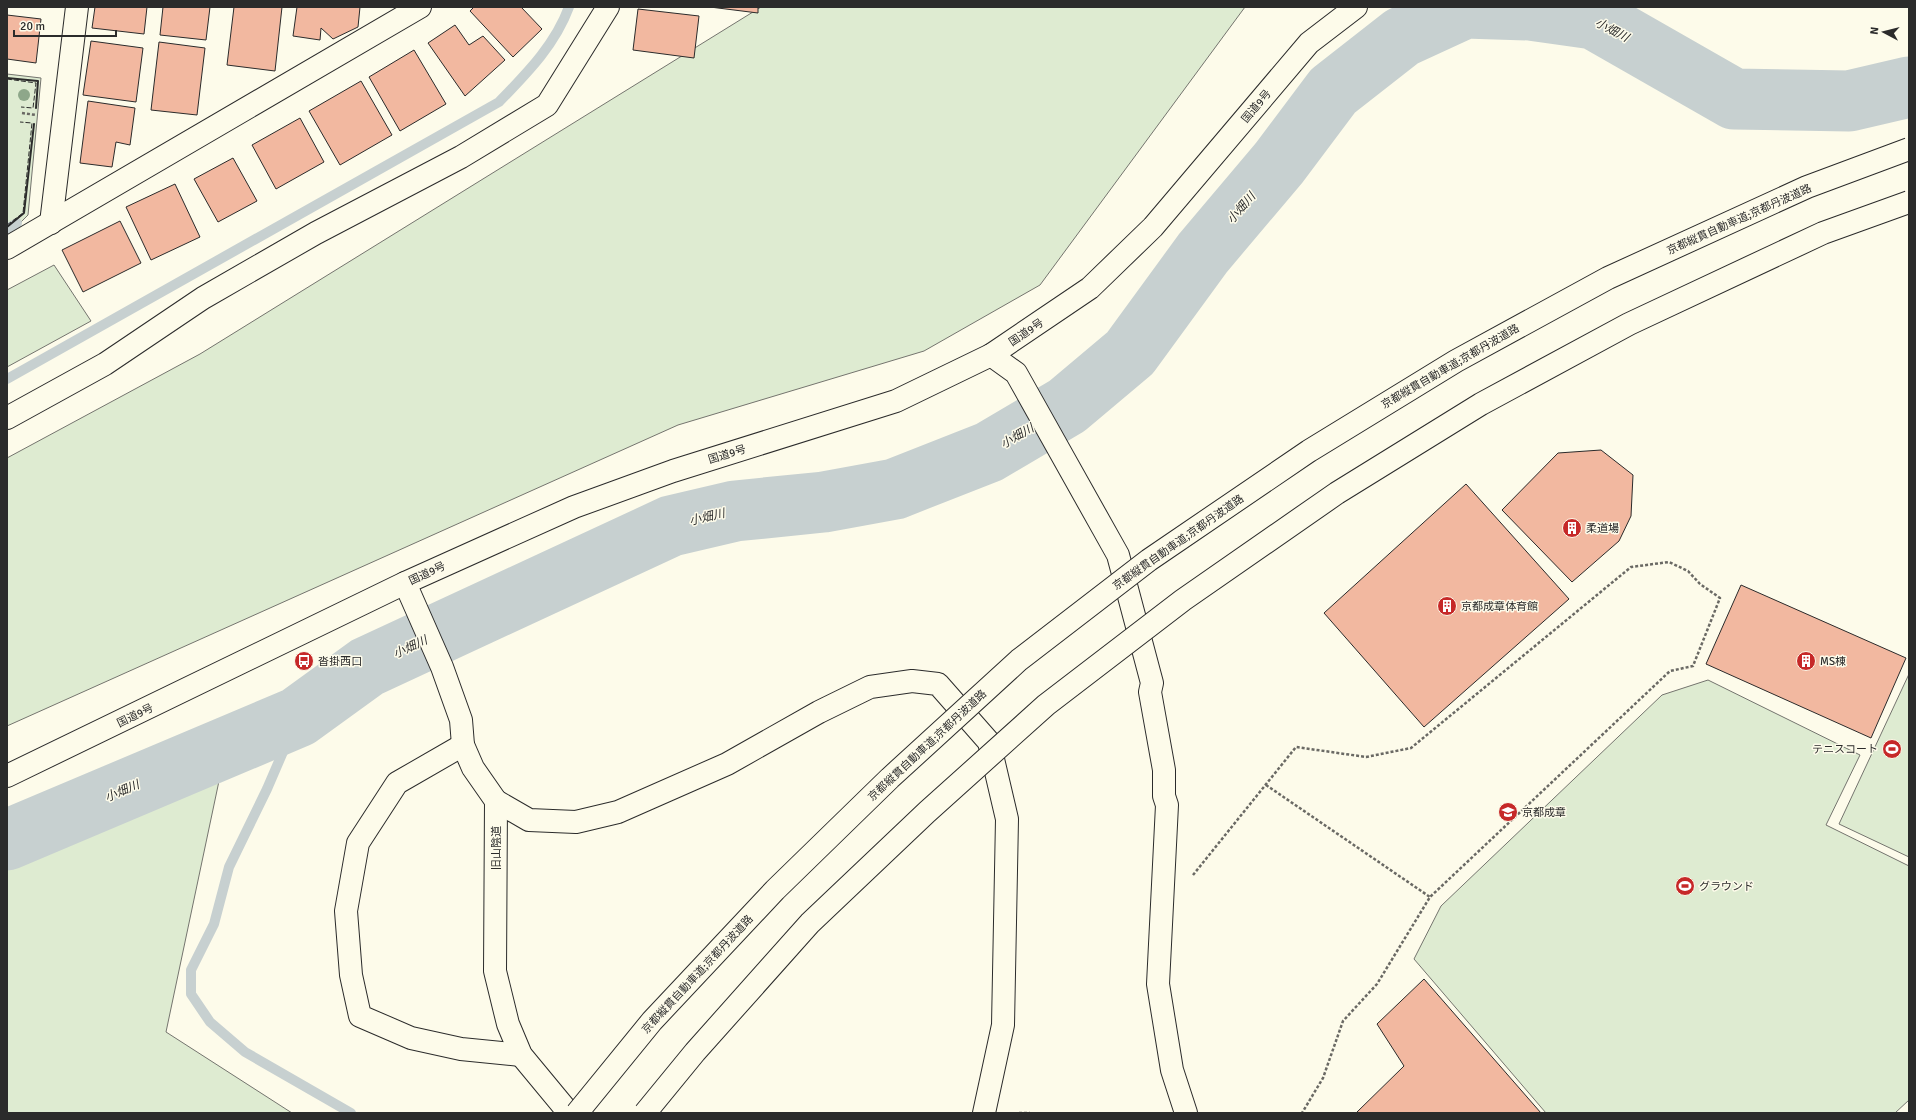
<svg xmlns="http://www.w3.org/2000/svg" width="1916" height="1120" font-family="Signika,'Noto Sans JP',sans-serif">
<style>
.green{fill:#deebd1;stroke:#74746e}
.lines{fill:none;stroke-linecap:round;stroke-linejoin:round}
.stream{stroke:#c7d0d0;stroke-width:10}
.river{stroke:#c7d0d0;stroke-width:61}
.building{fill:#f2b8a0;stroke:#2b2b2b}
.minor-casing{stroke:#2b2b2b;stroke-width:24}
.highway-casing{stroke:#2b2b2b;stroke-width:24}
.path{stroke:#6a6964;stroke-width:2.5;stroke-dasharray:3 2;stroke-linecap:butt}
.minor{stroke:#fdfbea;stroke-width:22}
.highway{stroke:#fdfbea;stroke-width:22}
.highway-bridge-casing{stroke:#2b2b2b;stroke-width:24;stroke-linecap:butt}
.highway-bridge{stroke:#fdfbea;stroke-width:22}
.fence{stroke:#2b2b2b;stroke-width:1;stroke-dasharray:5 2;stroke-linecap:butt}
.wall{stroke:#2b2b2b;stroke-width:2}
.tree{fill:#8ea78a}
.labels{text-anchor:middle;stroke-width:3;stroke-linejoin:round;paint-order:stroke}
.street-label{font-size:11px;fill:#2b2b2b;stroke:#fdfbea}
.poi-label{font-size:11px;fill:#2b2b2b;stroke:#fdfbea;text-anchor:start}
.water-label{font-size:12px;font-style:italic;fill:#2b2b2b;stroke:#fdfbea}
</style>
<rect width="100%" height="100%" fill="#fdfbea"/>
<g class="green">
<path d="M761,7h484l-205,278 -116,66 -246,74 -671,301v-268l193,-104z"/>
<path d="M7,74l34,4 -13,137 -16,16 -5,3z"/>
<path d="M54,265l37,56 -84,46v-77z"/>
<path d="M1909,674v183l-70,-33z"/>
<path d="M1708,680l152,75 -34,70 83,41v234l-14,13h-349l-132,-154 27,-53 221,-211z"/>
<path d="M219,781l-53,251 126,81h-285v-271z"/>
</g>
<g class="lines">
<g class="stream">
<path d="M7,229l10,-6"/>
<path d="M7,379l492,-277c28,-29 56,-57 70,-95"/>
<path d="M298,717l-31,72 -38,78 -15,57 -23,46v24l19,28 35,30 106,61"/>
</g>
<path class="river" d="M7,840l291,-123 69,-50 304,-141 64,-15 89,-9 71,-13 94,-37 78,-46 63,-53 73,-100 76,-90 54,-72 69,-54 63,-29 65,2 64,9 140,80 115,2 60,-14"/>
</g>
<g class="building">
<path d="M95,7h52l-3,27 -52,-6z"/>
<path d="M163,7h47l-4,33 -46,-5z"/>
<path d="M234,7h48l-7,64 -48,-6z"/>
<path d="M297,7h63l-2,20 -25,12 -12,-11 -1,12 -27,-4z"/>
<path d="M474,7h47l21,22 -29,28 -43,-46z"/>
<path d="M710,7h48v6z"/>
<path d="M638,9l61,7 -5,42 -61,-8z"/>
<path d="M7,15l34,4 -5,44 -29,-4z"/>
<path d="M455,25l14,20 14,-9 22,24 -40,36 -37,-53z"/>
<path d="M91,41l52,7 -7,54 -53,-7z"/>
<path d="M159,42l46,6 -8,67 -46,-5z"/>
<path d="M414,50l32,54 -46,27 -31,-54z"/>
<path d="M361,81l31,54 -52,30 -31,-54z"/>
<path d="M88,101l47,7 -5,37 -14,-3 -4,25 -32,-4z"/>
<path d="M300,118l24,44 -48,27 -24,-44z"/>
<path d="M233,158l24,43 -39,21 -24,-43z"/>
<path d="M175,184l25,53 -49,23 -25,-53z"/>
<path d="M120,221l21,42 -58,29 -21,-42z"/>
<path d="M1601,450l32,25 -2,41 -12,25 -47,41 -70,-72 56,-57z"/>
<path d="M1466,484l103,115 -145,128 -100,-114z"/>
<path d="M1741,585l165,73 -35,80 -165,-74z"/>
<path d="M1424,979l117,134h-185l48,-47 -27,-42z"/>
</g>
<g class="lines">
<defs>
<g id="minor">
<path d="M51,223l26,-216"/>
<path d="M7,248l413,-241"/>
<path d="M991,355l25,18 102,182 34,128 -2,9 14,78v26l3,9 -9,179 14,86 14,43"/>
<path d="M7,418l98,-54 98,-66 113,-65 145,-76 86,-52 61,-98"/>
<path d="M405,583l37,84 19,53 2,25 10,23 23,33 -1,170 13,53 13,31 48,58"/>
<path d="M463,745l-66,38 -39,60 -12,68 5,64 9,41 51,22 50,11 60,6"/>
<path d="M496,801l33,19 47,2 42,-10 109,-48 92,-52 51,-25 42,-6 26,3 51,58 18,77 -4,206 -19,88"/>
</g>
<path id="highway" d="M7,776l398,-193 169,-76 99,-36 223,-70 95,-46 99,-67 63,-61 156,-184 47,-36"/>
</defs>
<use href="#minor" class="minor-casing"/>
<use href="#highway" class="highway-casing"/>
<g class="path">
<path d="M22,113l14,2"/>
<path d="M1266,785l164,112"/>
<path d="M1193,875l103,-128 70,10 45,-9 220,-181 38,-5 19,9 12,13 20,14 -27,68 -23,5 -240,226 -53,87 -34,37 -20,57 -21,35"/>
<path d="M1019,1113h11"/>
</g>
<use href="#minor" class="minor"/>
<use href="#highway" class="highway"/>
<defs>
<g id="highway-bridge">
<path d="M577,1113l75,-92 123,-131 115,-112 129,-118 130,-100 160,-109 147,-90 152,-83 199,-91 102,-38"/>
<path d="M645,1113l50,-61 115,-129 117,-111 119,-107 137,-105 154,-107 144,-89 148,-80 194,-91 86,-31"/>
</g>
</defs>
<use href="#highway-bridge" class="highway-bridge-casing"/>
<use href="#highway-bridge" class="highway-bridge"/>
<g class="fence">
<path d="M7,79l29,4 -3,25 -12,-1"/>
<path d="M7,225l16,-12 9,-90 -12,-1"/>
</g>
<g class="wall">
<path d="M7,78l31,3 -2,27"/>
<path d="M7,227l17,-14 10,-89"/>
</g>
</g>
<circle class="tree" cx="24" cy="95" r="6"/>
<defs>
<symbol id="building-disc" viewBox="-11 -11 22 22"><circle r="9.5" fill="#c62828" stroke="#fdfbea"/><path d="M-4-6H4V6H1V3H-1V6H-4ZM-2.5-4.3h1.7v1.8h-1.7ZM.8-4.3h1.7v1.8H.8ZM-2.5-1h1.7V.8h-1.7ZM.8-1h1.7V.8H.8Z" fill="#fff"/></symbol>
<symbol id="bus-disc" viewBox="-11 -11 22 22"><circle r="9.5" fill="#c62828" stroke="#fdfbea"/><path d="M-5-6H5V4H4V6H2V4H-2V6H-4V4H-5ZM-3.5-4V0h7V-4ZM-3.5 1.2v1.5H-2V1.2ZM2 1.2v1.5H3.5V1.2Z" fill="#fff"/></symbol>
<symbol id="stadium-disc" viewBox="-11 -11 22 22"><circle r="9.5" fill="#c62828" stroke="#fdfbea"/><path d="M0-5a6.5 5 0 1 0 0 10a6.5 5 0 1 0 0-10ZM-3.5-1.8h7v3.6h-7Z" fill="#fff"/></symbol>
<symbol id="school-disc" viewBox="-11 -11 22 22"><circle r="9.5" fill="#c62828" stroke="#fdfbea"/><path d="M0-5L7-2L0 1L-7-2ZM-4 1L0 2.5L4 1V4Q0 6-4 4Z" fill="#fff"/></symbol>
</defs>
<g fill-rule="evenodd">
<use href="#building-disc" x="1561" y="517" width="22" height="22"/>
<use href="#building-disc" x="1436" y="595" width="22" height="22"/>
<use href="#bus-disc" x="293" y="650" width="22" height="22"/>
<use href="#building-disc" x="1795" y="650" width="22" height="22"/>
<use href="#stadium-disc" x="1881" y="738" width="22" height="22"/>
<use href="#school-disc" x="1497" y="801" width="22" height="22"/>
<use href="#stadium-disc" x="1674" y="875" width="22" height="22"/>
</g>
<g class="labels">
<g class="street-label">
<text transform="translate(1256 106) rotate(-50)" y="4">国道9号</text>
<text transform="translate(1739 219) rotate(-24)" y="4">京都縦貫自動車道;京都丹波道路</text>
<text transform="translate(1026 332) rotate(-34)" y="4">国道9号</text>
<text transform="translate(1450 366) rotate(-30)" y="4">京都縦貫自動車道;京都丹波道路</text>
<text transform="translate(727 454) rotate(-17)" y="4">国道9号</text>
<text transform="translate(1178 542) rotate(-35)" y="4">京都縦貫自動車道;京都丹波道路</text>
<text transform="translate(427 573) rotate(-25)" y="4">国道9号</text>
<text transform="translate(135 715) rotate(-26)" y="4">国道9号</text>
<text transform="translate(927 745) rotate(-43)" y="4">京都縦貫自動車道;京都丹波道路</text>
<text transform="translate(496 848) rotate(-90)" y="4">旧山陰道</text>
<text transform="translate(697 974) rotate(-47)" y="4">京都縦貫自動車道;京都丹波道路</text>
</g>
<g class="poi-label">
<text x="1586" y="532">柔道場</text>
<text x="1461" y="610">京都成章体育館</text>
<text x="318" y="665">沓掛西口</text>
<text x="1820" y="665">MS棟</text>
<text x="1878" y="753" text-anchor="end">テニスコート</text>
<text x="1522" y="816">京都成章</text>
<text x="1699" y="890">グラウンド</text>
</g>
<g class="water-label">
<text transform="translate(1612 30) rotate(28)" y="4">小畑川</text>
<text transform="translate(1241 208) rotate(-49)" y="4">小畑川</text>
<text transform="translate(1017 436) rotate(-30)" y="4">小畑川</text>
<text transform="translate(707 517) rotate(-13)" y="4">小畑川</text>
<text transform="translate(410 647) rotate(-25)" y="4">小畑川</text>
<text transform="translate(122 791) rotate(-23)" y="4">小畑川</text>
</g>
</g>
<rect width="1916" height="1120" fill="none" stroke="#2b2b2b" stroke-width="16"/>
<g transform="translate(1884 32) rotate(277)" stroke="#fdfbea" stroke-width="3" paint-order="stroke">
<path d="M0-3L7 15L0 10L-7 15Z" fill="#2b2b2b"/>
<text y="-6" font-size="11" font-weight="bold" text-anchor="middle" fill="#2b2b2b">N</text>
</g>
<path d="M14 30v6h102v-6" fill="none" stroke="#2b2b2b" stroke-width="2"/>
<text x="20" y="30" font-size="12" fill="#2b2b2b" stroke="#fdfbea" stroke-width="3" paint-order="stroke">20 m</text>
</svg>
